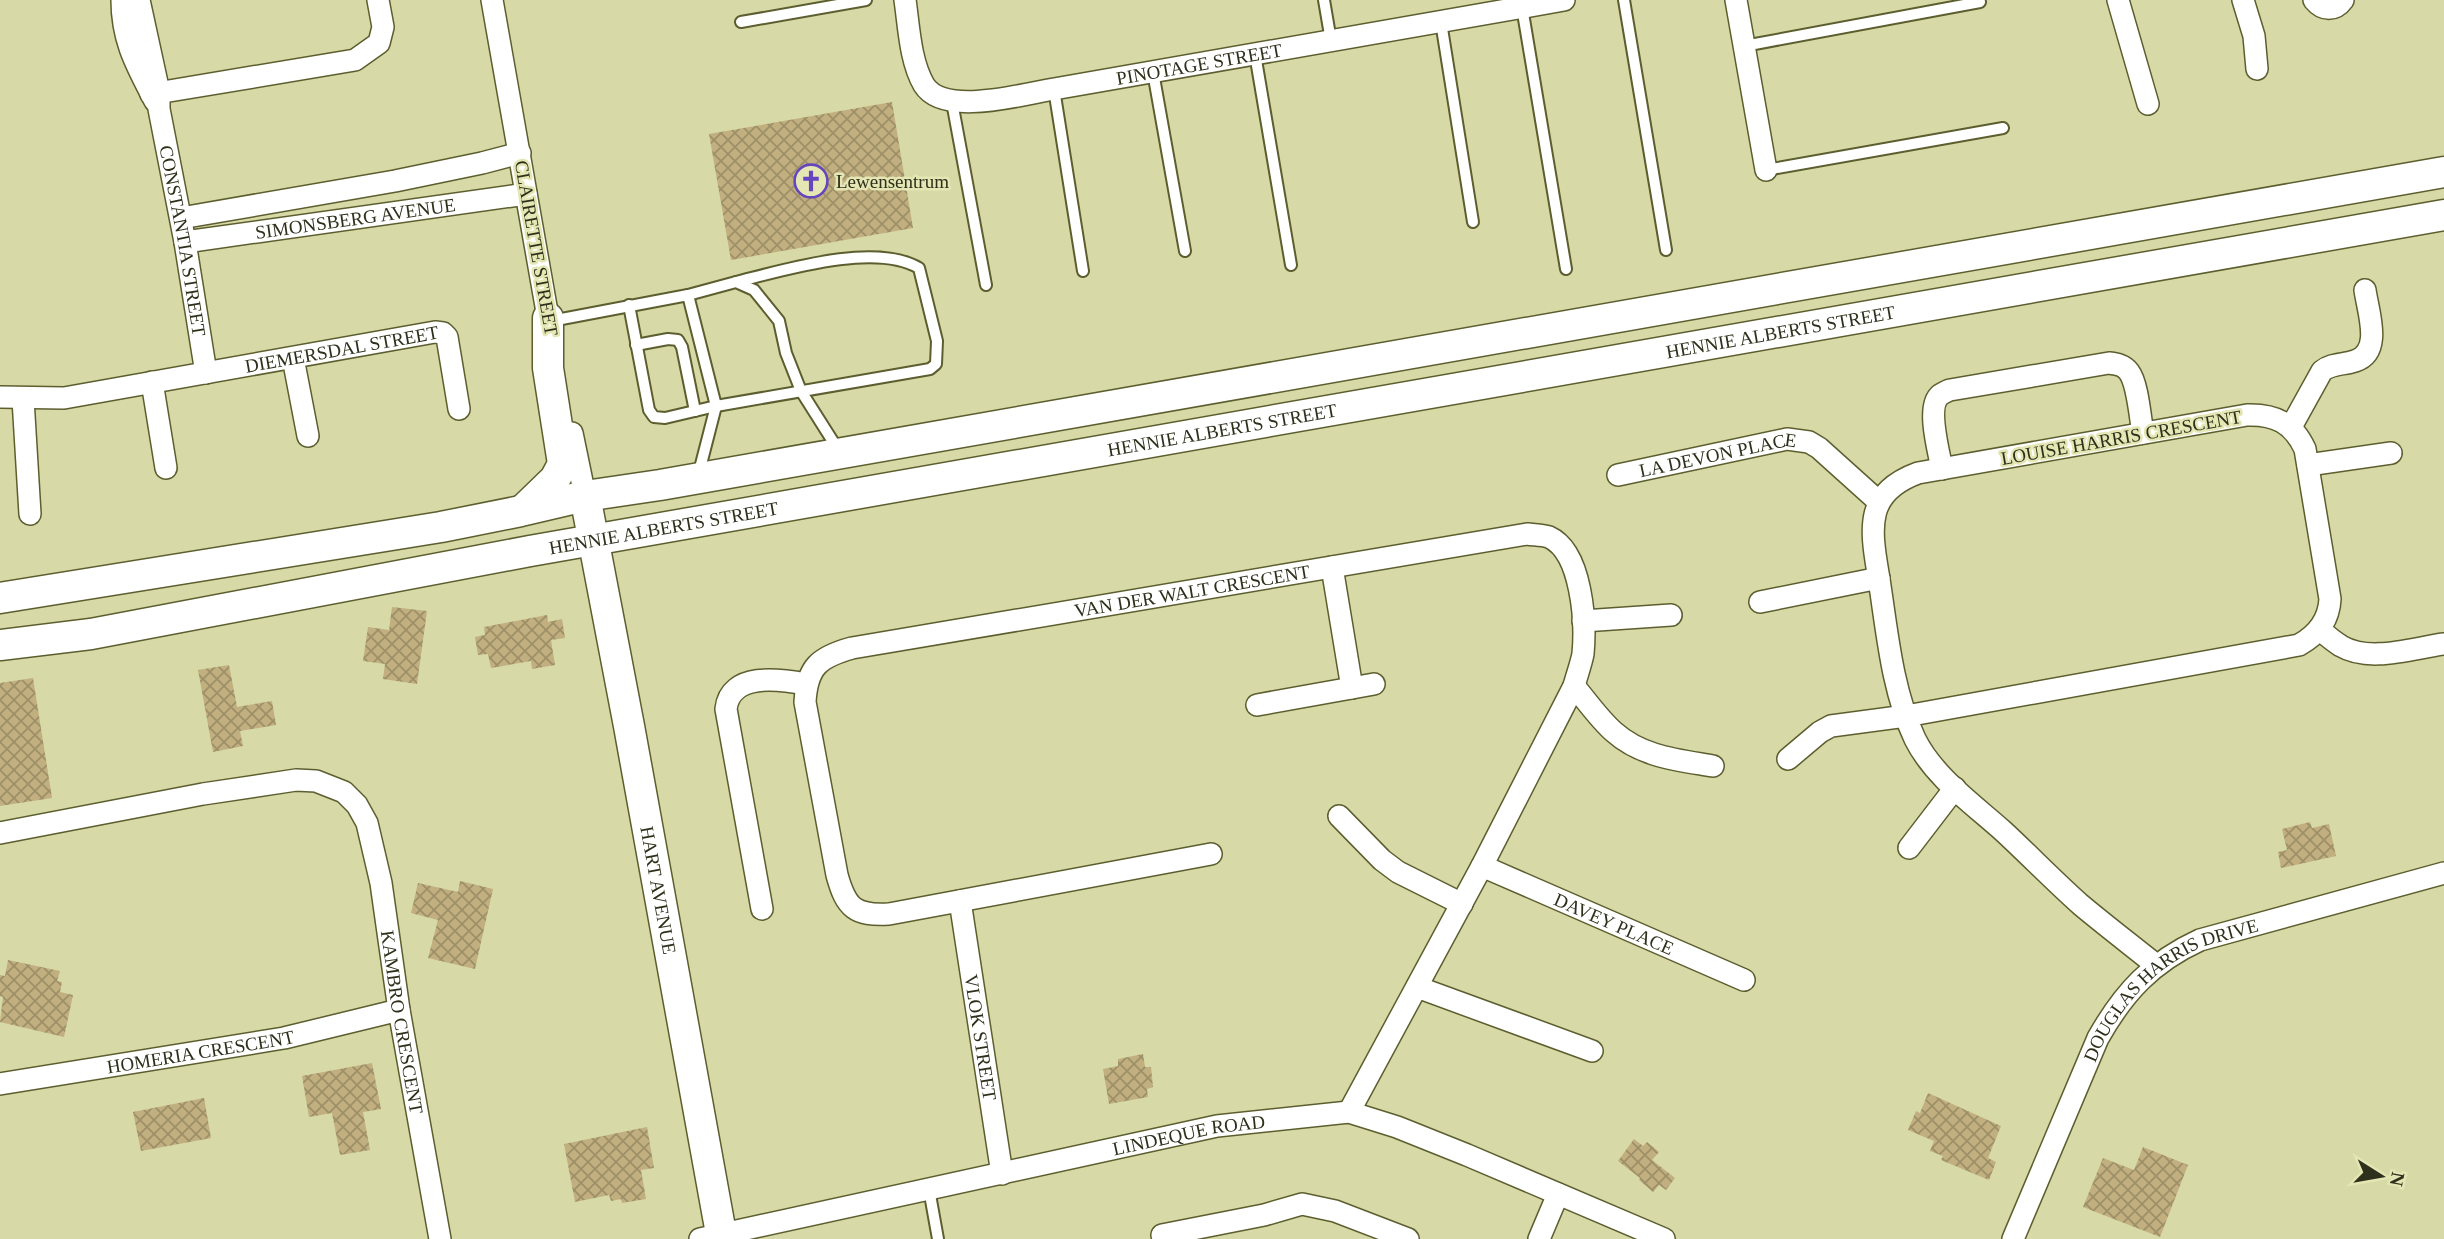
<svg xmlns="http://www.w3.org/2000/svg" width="2444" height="1239" font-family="Georgia,serif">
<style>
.building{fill:url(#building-cross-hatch)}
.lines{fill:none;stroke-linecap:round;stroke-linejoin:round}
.lane-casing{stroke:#5d5e2f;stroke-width:14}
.street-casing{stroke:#5d5e2f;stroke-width:24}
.secondary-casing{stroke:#5d5e2f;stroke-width:33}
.lane{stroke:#fff;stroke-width:10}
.street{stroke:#fff;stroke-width:21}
.secondary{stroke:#fff;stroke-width:30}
.labels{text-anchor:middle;stroke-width:5;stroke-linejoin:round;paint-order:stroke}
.street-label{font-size:19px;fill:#2f301c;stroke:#e4e6b3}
.poi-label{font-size:19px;fill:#2f301c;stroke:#e4e6b3;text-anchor:start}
</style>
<defs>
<pattern id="building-cross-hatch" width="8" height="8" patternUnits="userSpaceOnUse" patternTransform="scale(1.75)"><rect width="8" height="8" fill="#c1af7f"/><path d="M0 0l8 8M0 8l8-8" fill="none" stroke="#9d8f67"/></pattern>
</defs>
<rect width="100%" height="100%" fill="#d7d9a6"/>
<g class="building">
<path d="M892,102l21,126 -182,32 -22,-126z"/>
<path d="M392,607l35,4 -10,73 -34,-5 2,-15 -22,-3 5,-34 21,3z"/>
<path d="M547,615l1,7 14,-3 3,19 -14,2 4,25 -23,4 -1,-8 -40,7 -3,-14 -10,1 -3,-18 10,-2 -1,-8z"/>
<path d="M229,665l8,42 35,-6 4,24 -36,6 3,15 -30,6 -15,-82z"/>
<path d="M33,678l19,120 -52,8v-123z"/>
<path d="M2310,822l2,6 17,-4 7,32 -55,12 -3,-16 9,-2 -5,-21z"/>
<path d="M460,881l33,8 -18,80 -47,-11 10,-38 -27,-7 7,-30 40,9z"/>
<path d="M8,960l52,11 -3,10 5,1 -2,10 13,3 -9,42 -64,-15 3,-25 -3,-1v-21l5,1z"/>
<path d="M1143,1054l2,13h6l2,20 -6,2 1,8 -39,7 -6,-35 15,-3v-7z"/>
<path d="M372,1063l9,46 -18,3 7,38 -30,5 -8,-42 -23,4 -7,-41z"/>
<path d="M1928,1093l73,33 -13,32 8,4 -7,18 -48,-20 2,-4 -13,-5 4,-10 -26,-11 8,-19 4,2z"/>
<path d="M204,1098l7,40 -70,13 -8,-39z"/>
<path d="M647,1127l7,41 -13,2 5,29 -24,4 -1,-4 -10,2 -2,-6 -34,7 -11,-58z"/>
<path d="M1634,1139l9,7 4,-4 12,10 -7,8 23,18 -9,12 -7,-5 -6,7 -14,-12 1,-2 -22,-17z"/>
<path d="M2143,1147l45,18 -28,72 -77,-30 20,-49 31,12z"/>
</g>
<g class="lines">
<defs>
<g id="lane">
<path d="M1324,0l7,41"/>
<path d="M1624,0l42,250"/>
<path d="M1522,7l44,262"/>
<path d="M741,22l125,-22"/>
<path d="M1441,22l32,200"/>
<path d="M1744,46l236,-44"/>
<path d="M1255,54l36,211"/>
<path d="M1153,72l32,179"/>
<path d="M1054,89l29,182"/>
<path d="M952,102l34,183"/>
<path d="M1766,170l237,-42"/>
<path d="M688,295l28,111 -18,70"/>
<path d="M629,305l20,105 5,7 11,1 51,-12 214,-37 6,-5 1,-23 -18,-73c-44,-26 -135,2 -183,14"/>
<path d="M551,321l137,-26 48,-13 18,8 25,31 7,32 15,38 38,60"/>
<path d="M636,345l32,-6 10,1 4,7 13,64"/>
<path d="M929,1189l9,50"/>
</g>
<g id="street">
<path d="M122,0c0,41 15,66 33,101"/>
<path id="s1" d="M139,0l20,92v17l26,133 21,131"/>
<path d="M492,0l58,329"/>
<path id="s2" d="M905,0c4,27 5,61 19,85 20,32 99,9 130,4l510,-89"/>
<path d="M1736,0l30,170"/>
<path d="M2118,0l30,104"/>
<path d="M2243,0l11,36 3,33"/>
<path d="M2314,0c9,11 21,11 29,0"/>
<path d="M151,94l204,-34 24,-17 4,-16 -5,-27"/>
<path d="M181,218l214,-37 87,-18 38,-10"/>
<path id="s3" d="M185,242l341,-48"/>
<path d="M293,358l15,78"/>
<path d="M152,382l14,86"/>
<path id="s4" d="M0,397l64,1 371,-66 8,1 4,4 12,72"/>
<path d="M23,399l7,115"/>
<path d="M2291,427l31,-56c10,-8 21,-6 33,-10 28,-9 13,-49 10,-71"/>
<path d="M572,433l13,63"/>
<path d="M2308,465l83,-12"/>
<path d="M1942,469c-3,-17 -16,-62 -2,-74 1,-1 9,-5 10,-5l159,-27c8,1 15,2 20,9 9,12 11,46 14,61"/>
<path id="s5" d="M1618,475l169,-36 22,3 10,6 60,54"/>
<path d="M1332,567l20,121"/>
<path d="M1760,602l119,-24"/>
<path d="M1583,621l88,-6"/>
<path d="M2319,629c7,6 14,12 22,17 29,17 72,2 103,-2"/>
<path d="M1574,686c13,15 25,33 40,46 28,25 64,28 99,34"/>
<path d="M1257,705l117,-21"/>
<path d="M1788,759l32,-27 11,-6 75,-10 393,-71c18,-10 30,-25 31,-46l-25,-150c-12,-26 -30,-35 -58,-34l-329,58c-52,19 -48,53 -40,100 9,55 13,115 37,166 19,38 58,65 88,92 26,24 51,50 78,74 24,20 50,40 75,60"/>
<path d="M1339,816l43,44 16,12 64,32"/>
<path id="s6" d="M0,833l203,-39 93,-14 20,1 28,11 13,13 10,18 14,60 18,127 41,229"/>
<path d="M1909,848l46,-60"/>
<path id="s7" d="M1211,854l-322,60c-34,2 -43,-6 -52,-39l-32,-173c2,-35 14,-45 47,-54l675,-114c7,1 16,1 22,3 33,15 37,85 34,117 -2,10 -6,21 -9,32l-92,180 -133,246"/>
<path id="s8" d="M1482,866l262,114"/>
<path id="s9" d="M960,901l42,273"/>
<path d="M762,909l-36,-200c4,-37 53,-30 80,-25"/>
<path d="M1417,987l175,64"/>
<path id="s10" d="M0,1084l284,-46 115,-28"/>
<path d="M1162,1235l102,-20 38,-11 33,7 73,28"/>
<path id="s11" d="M700,1239l517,-113 132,-14 48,15 70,28 197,84"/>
<path d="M1539,1239l19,-45"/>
<path id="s12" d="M2013,1239l85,-201c26,-46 54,-76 102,-98l244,-67"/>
</g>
<g id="secondary">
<path id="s13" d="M585,496l44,230 93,513"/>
<path d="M524,509l31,-30 8,-15 -15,-96v-50"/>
<path d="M0,598l441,-71 80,-16 64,-15 75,-11 1784,-313"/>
<path id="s14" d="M0,645l91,-11 439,-83 1914,-336"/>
</g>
</defs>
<use href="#lane" class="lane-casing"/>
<use href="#street" class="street-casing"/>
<use href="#secondary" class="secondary-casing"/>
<use href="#lane" class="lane"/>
<use href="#street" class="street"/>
<use href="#secondary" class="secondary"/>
</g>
<defs>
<symbol id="church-ring" viewBox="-11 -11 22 22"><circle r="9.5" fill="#e4e6b3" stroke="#6546bf" stroke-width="1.5"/><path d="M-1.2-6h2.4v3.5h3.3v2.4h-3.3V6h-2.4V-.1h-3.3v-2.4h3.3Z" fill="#6546bf"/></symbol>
</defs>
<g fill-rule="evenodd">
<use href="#church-ring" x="792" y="162" width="38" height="38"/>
</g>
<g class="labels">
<g class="street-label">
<text dy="7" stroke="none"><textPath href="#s2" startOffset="371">PINOTAGE STREET</textPath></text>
<text dy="7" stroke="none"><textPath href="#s3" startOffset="172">SIMONSBERG AVENUE</textPath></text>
<text dy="7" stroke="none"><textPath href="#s1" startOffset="245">CONSTANTIA STREET</textPath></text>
<text transform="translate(537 248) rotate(80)" y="7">CLAIRETTE STREET</text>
<text dy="7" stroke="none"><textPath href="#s14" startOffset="1808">HENNIE ALBERTS STREET</textPath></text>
<text dy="7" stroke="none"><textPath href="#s4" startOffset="346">DIEMERSDAL STREET</textPath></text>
<text dy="7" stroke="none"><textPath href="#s14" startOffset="1241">HENNIE ALBERTS STREET</textPath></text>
<text transform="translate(2121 437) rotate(-10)" y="7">LOUISE HARRIS CRESCENT</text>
<text dy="7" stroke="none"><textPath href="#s5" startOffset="102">LA DEVON PLACE</textPath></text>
<text dy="7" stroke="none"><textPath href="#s14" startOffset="674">HENNIE ALBERTS STREET</textPath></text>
<text dy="7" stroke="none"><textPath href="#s7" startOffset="1001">VAN DER WALT CRESCENT</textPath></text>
<text dy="7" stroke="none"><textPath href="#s13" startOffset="401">HART AVENUE</textPath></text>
<text dy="7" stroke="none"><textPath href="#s8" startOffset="144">DAVEY PLACE</textPath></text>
<text dy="7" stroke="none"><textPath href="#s12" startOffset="308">DOUGLAS HARRIS DRIVE</textPath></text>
<text dy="7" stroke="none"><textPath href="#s6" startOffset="592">KAMBRO CRESCENT</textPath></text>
<text dy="7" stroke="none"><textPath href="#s9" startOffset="138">VLOK STREET</textPath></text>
<text dy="7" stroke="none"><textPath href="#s10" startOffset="203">HOMERIA CRESCENT</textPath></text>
<text dy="7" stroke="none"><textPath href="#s11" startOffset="500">LINDEQUE ROAD</textPath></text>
</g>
<g class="poi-label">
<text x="836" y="188">Lewensentrum</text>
</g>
</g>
<g transform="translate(2381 1176) rotate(101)" stroke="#e4e6b3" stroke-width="5" paint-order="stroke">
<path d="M0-5L12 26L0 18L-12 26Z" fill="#2f301c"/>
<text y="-10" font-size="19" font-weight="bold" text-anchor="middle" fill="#2f301c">N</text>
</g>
</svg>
